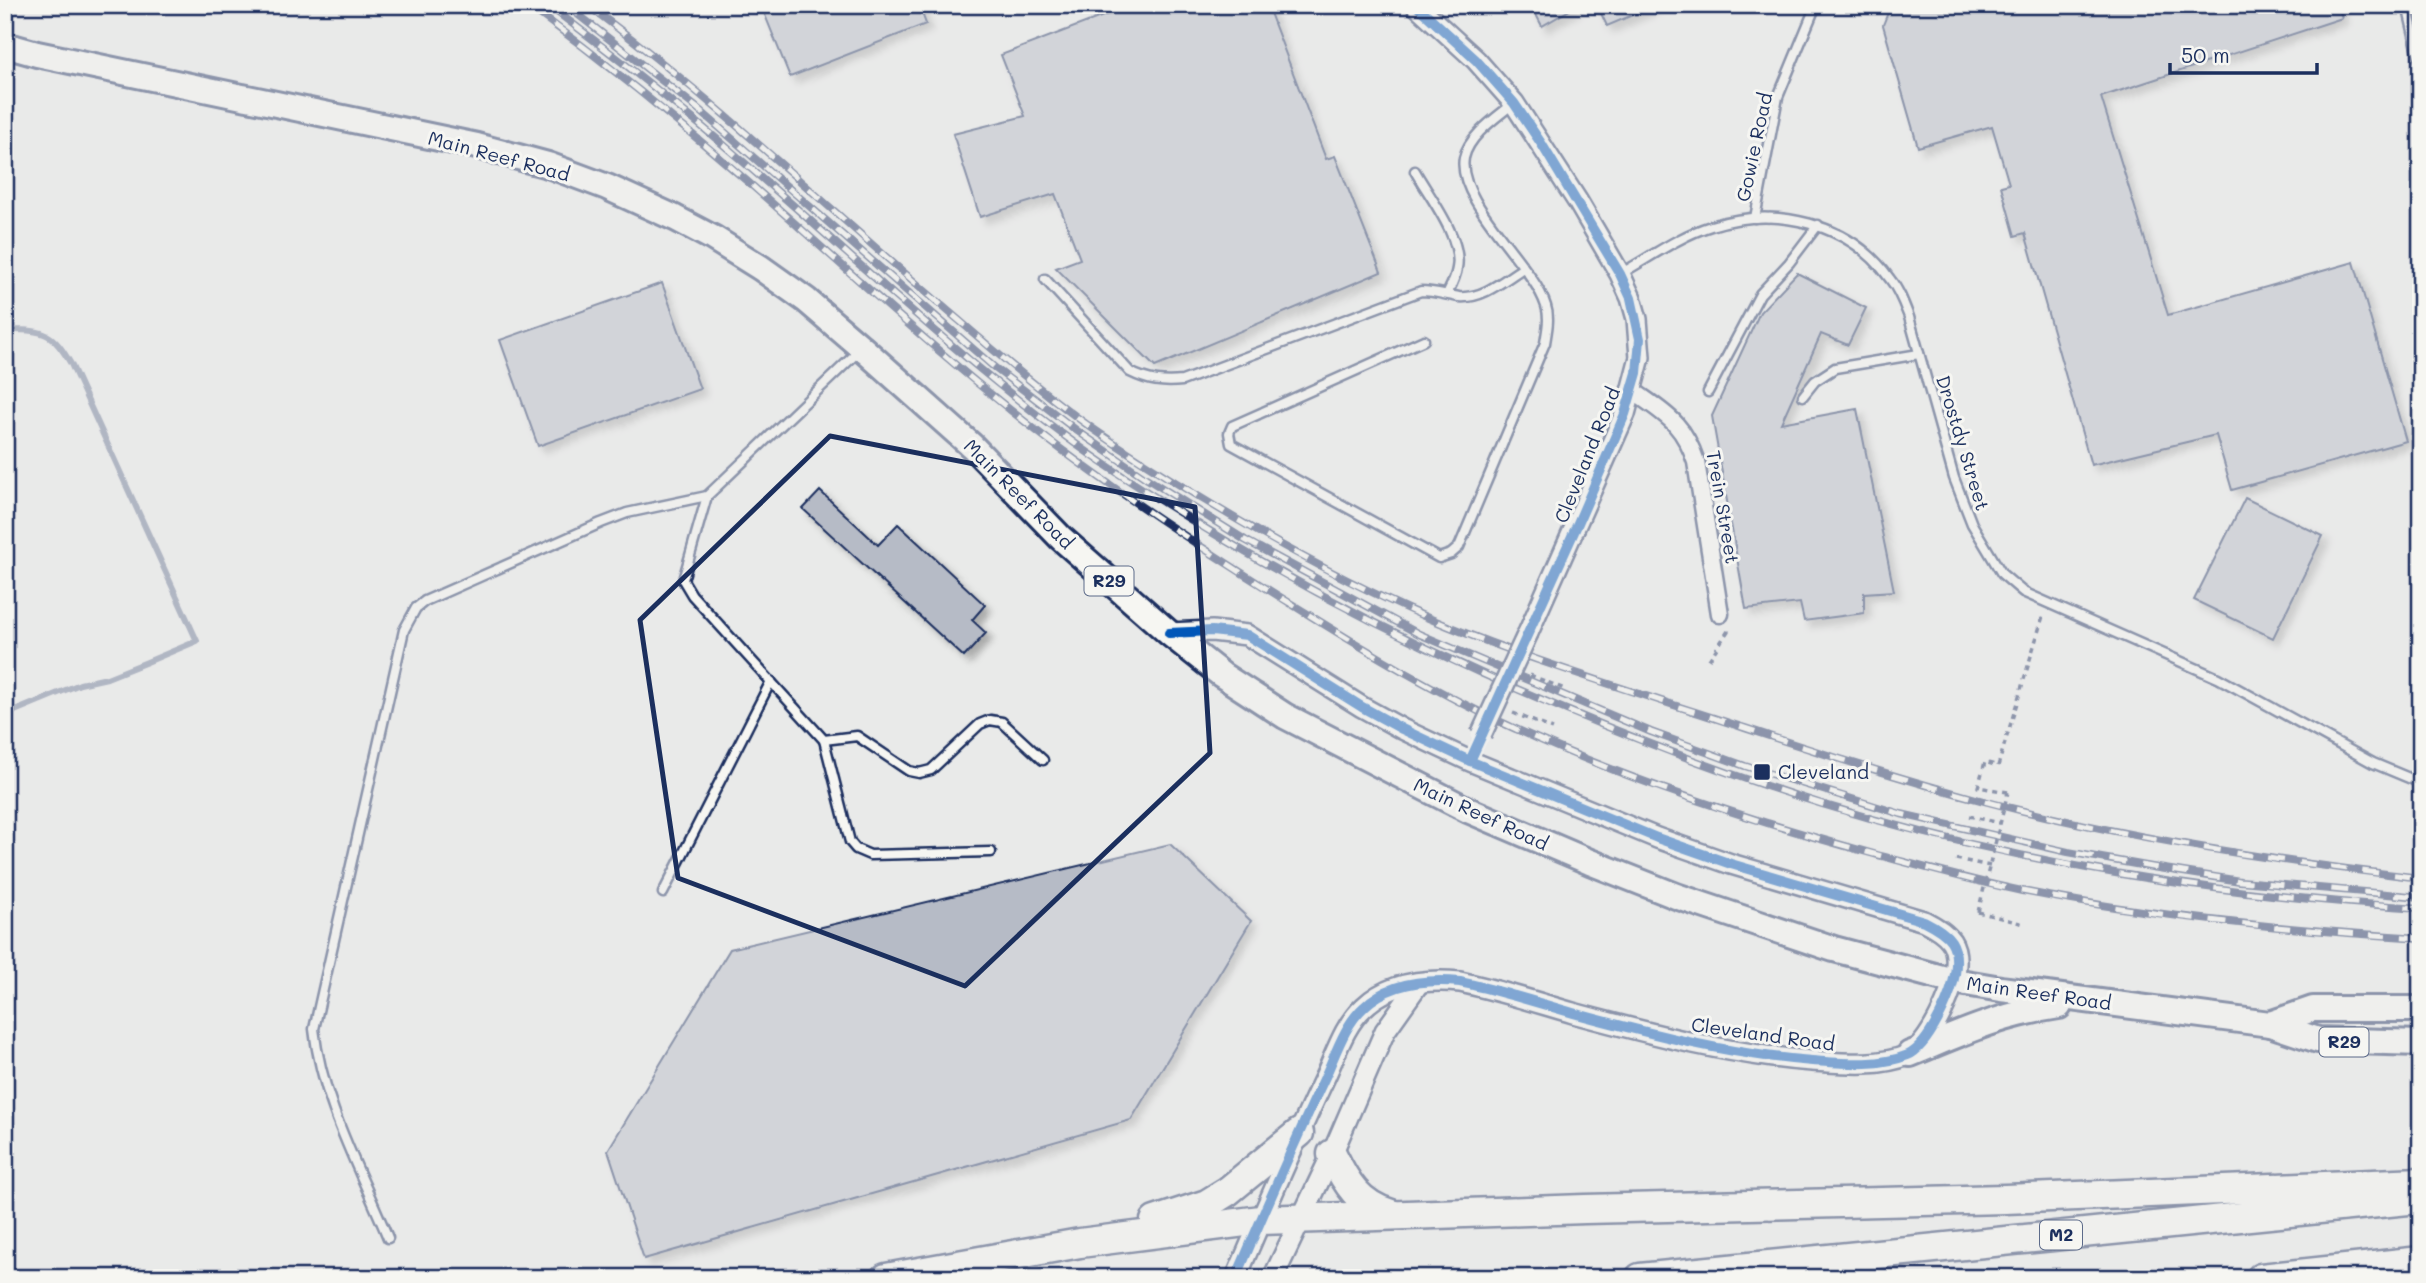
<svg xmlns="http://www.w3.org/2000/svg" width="2426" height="1283" font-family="Mali,sans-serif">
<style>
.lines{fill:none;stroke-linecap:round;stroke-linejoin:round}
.stream{stroke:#6c7995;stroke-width:6}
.building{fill:#b6bbc6;stroke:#1b2f5e;stroke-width:2;filter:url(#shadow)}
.service-casing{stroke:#1b2f5e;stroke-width:13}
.minor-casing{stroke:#1b2f5e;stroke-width:21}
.tertiary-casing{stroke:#1b2f5e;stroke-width:24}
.primary-casing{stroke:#1b2f5e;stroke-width:30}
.motorway-casing{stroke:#1b2f5e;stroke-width:33}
.path{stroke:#1b2f5e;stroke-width:3.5;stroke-dasharray:5 5;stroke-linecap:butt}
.service{stroke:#f6f6f2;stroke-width:8}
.minor{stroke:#f6f6f2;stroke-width:16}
.tertiary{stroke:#f6f6f2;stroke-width:19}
.primary{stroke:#f6f6f2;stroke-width:24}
.motorway{stroke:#f6f6f2;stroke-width:28}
.rail-casing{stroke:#1b2f5e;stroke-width:8}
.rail{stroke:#f6f6f2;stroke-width:5;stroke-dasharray:16;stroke-linecap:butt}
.tertiary-bridge-casing{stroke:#1b2f5e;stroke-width:24;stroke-linecap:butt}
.path-bridge{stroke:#1b2f5e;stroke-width:3.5;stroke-dasharray:5 5;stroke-linecap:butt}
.tertiary-bridge{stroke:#f6f6f2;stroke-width:19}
.cycleway-casing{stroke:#f6f6f2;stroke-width:15}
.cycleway{stroke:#0057b8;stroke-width:10}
.marked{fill:none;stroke:#1b2f5e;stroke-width:5;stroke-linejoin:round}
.poi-dot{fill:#1b2f5e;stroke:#f6f6f2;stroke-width:2.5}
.labels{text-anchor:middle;stroke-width:6;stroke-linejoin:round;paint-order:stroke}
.shield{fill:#f6f6f2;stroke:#5d6b8a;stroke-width:2}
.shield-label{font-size:18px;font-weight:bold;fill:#1b2f5e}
.street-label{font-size:19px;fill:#1b2f5e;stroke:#f6f6f2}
.poi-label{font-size:19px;fill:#1b2f5e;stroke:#f6f6f2;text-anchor:start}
</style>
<defs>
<filter id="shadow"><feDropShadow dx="6" dy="6" stdDeviation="3.5" flood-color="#0004"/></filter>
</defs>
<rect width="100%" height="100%" fill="#e9eae9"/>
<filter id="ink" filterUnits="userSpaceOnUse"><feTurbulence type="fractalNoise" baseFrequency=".0143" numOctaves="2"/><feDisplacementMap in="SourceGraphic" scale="14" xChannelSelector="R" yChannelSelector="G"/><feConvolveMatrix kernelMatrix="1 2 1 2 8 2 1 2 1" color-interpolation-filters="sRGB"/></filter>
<g filter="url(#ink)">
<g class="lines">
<path class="stream" d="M5,324l5,6c36,0 43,3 61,34l126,277 -50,21 -40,16 -27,6 -75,31"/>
</g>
<g class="building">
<path d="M761,5h158l7,19 -136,53z"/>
<path d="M1132,5h135l59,154 9,-3 46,116 -226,95 -99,-99 24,-9 -25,-65 -75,23 -27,-83 72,-18 -24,-61z"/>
<path d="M1531,5h47l-36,21z"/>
<path d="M1597,5h59l-49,21z"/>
<path d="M1891,5h447l4,13 -241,79 67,218 186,-53 52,179 -174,49 -16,-55 -125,30 -66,-232 -10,3 -14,-50 8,-2 -17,-58 -74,21 -35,-122z"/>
<path d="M1797,273l69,35 -18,37 -27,-11 -40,89 76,-14 37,182 -30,2v20l-60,8 -4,-18 -54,6 -34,-193 48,-104z"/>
<path d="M662,283l38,106 -162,57 -38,-106z"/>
<path d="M820,491l58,54 20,-21 87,81 -13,15 14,13 -22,24 -161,-148z"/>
<path d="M2245,498l78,38 -50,102 -79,-38z"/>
<path d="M1170,844l81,77 -120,199 -487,139 -36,-109 122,-201z"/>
</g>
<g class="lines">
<defs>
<g id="service">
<path d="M2407,5l14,60"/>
<path d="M1415,171c14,25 48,68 42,97 -1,9 -6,18 -10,26"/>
<path d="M1755,218l23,-121 38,-92"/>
<path d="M1620,274c29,-16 59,-38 91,-48 64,-20 139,-4 179,53 9,11 14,25 19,38l45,161 18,46 30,50 21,18 195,86 155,85 48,20"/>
<path d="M1045,279l85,93c18,9 33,11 52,9l239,-90c13,0 25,4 38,6 24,2 45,-17 64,-29"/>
<path d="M1424,340l-192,86 -3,7 2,11 208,114 12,-4 8,-7 86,-204c2,-13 5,-25 1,-37 -13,-42 -90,-105 -82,-148 5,-23 33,-41 50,-55"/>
<path d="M860,350l-153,146 -24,84 9,15 132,145 33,-4 52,35 10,2 12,-3 49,-46 10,-4 12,2 41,38"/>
<path d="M1708,392l52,-98 29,-31 29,-38"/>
<path d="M1803,396l12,-15 20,-13 84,-14"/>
<path d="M824,740l26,102 6,7 14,6 121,-3"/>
<path d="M663,893l108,-212"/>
<path d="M388,1238c-28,-68 -66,-136 -74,-209l90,-399 12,-22 9,-7 176,-78 26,-10 80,-17"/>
</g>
<path id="minor" d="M1633,391c32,23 50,31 63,71l24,152"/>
<g id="tertiary">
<path d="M1416,5l60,55 38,43 64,99 42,72 11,24 6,21 3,38 -15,57 -97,219"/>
<path d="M1169,633l43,-2 35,4 115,72 40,22 68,32 187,77 74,26 193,57c26,13 36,23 31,53 -4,22 -26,72 -47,81 -29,12 -65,8 -96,6 -81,-6 -161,-27 -239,-48 -38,-11 -75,-23 -113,-31 -34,-3 -70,0 -96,25 -19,17 -28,46 -39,70 -31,66 -60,133 -89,201"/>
<path d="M1273,1278l59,-124 53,-123 34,-48"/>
</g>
<g id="primary">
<path d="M5,45l32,9 440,92 71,19 59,22 68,31 38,20 48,30 45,32 56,48 110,98 89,92 108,95 53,42 63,41 183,94 122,52 86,34 158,53 120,32 47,8 269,35 48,16 103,3"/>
<path d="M2270,1024l43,-15h108"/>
<path d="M1910,1054c52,-21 92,-40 149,-48"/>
</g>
<g id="motorway">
<path d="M1332,1154c14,29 27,51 59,60"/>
<path d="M1155,1221l52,-17 21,-13 71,-58"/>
<path d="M886,1278l194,-35 181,-23 324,-11 420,-10 416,-17"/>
<path d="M1640,1278l778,-79"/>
<path d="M2261,1278l160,-17"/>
</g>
</defs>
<use href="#service" class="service-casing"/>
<use href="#minor" class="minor-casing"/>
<use href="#tertiary" class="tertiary-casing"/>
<use href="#primary" class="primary-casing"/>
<use href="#motorway" class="motorway-casing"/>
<g class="path">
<path d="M1709,660l19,-29 -1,-3"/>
<path d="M1530,675l37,15"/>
<path d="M1513,713l40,16"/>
<path d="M2008,792l-30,-5 7,-25 13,4 45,-150"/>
<path d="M1969,816l31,7"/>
<path d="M1956,859l34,7"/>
<path d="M1978,912l46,12"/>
</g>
<use href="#service" class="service"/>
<use href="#minor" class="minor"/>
<use href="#tertiary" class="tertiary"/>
<use href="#primary" class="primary"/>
<use href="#motorway" class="motorway"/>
<defs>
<g id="rail">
<path d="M528,5c76,56 149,115 220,177 104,91 204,186 314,268 79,59 161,112 244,163 66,41 128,78 199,111 118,55 244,96 369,130 49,13 98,27 148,37 131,26 266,39 399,47"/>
<path d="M548,5c66,50 130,100 192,154 108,93 211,192 325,277 40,30 83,57 125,83 94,58 192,110 293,155 110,49 223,94 339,130 195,60 396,91 599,104"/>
<path d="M566,5l131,103 298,260 81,62 70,48 99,62 174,94 232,98 94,34 156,48 167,38 84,15 88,14 181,16"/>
<path d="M587,5c132,97 249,211 374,317 39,34 79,68 121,99 36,26 75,50 114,74 74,45 149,87 230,122 92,39 189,69 285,100 89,29 178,59 269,83 144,38 293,61 441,78"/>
</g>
</defs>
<use href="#rail" class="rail-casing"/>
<use href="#rail" class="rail"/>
<defs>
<path id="tertiary-bridge" d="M1481,735l47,-102"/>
</defs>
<use href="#tertiary-bridge" class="tertiary-bridge-casing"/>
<path class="path-bridge" d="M1978,912l30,-120"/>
<use href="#tertiary-bridge" class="tertiary-bridge"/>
<defs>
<g id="cycleway">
<path d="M1416,5l60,55 38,43 27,40 79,131 11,24 9,41 -3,34 -12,41 -47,109 -108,238"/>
<path d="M1169,633l43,-2 35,4 115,72 40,22 68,32 187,77 74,26 193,57c26,13 36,23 31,53 -4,22 -26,72 -47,81 -29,12 -65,8 -96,6 -81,-6 -161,-27 -239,-48 -38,-11 -75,-23 -113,-31 -34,-3 -70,0 -96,25 -19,17 -28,46 -39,70 -31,66 -60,133 -89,201"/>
</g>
</defs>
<use href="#cycleway" class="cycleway-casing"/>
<use href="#cycleway" class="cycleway"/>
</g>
</g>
<path d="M0 0H2426V1283H0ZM830,436l365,71 15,246 -245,233 -287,-108 -38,-258z" fill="#e9eae9" fill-opacity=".55" fill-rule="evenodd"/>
<path class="marked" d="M830,436l365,71 15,246 -245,233 -287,-108 -38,-258z"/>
<rect class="poi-dot" x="1753" y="763" width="18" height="18" rx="3.5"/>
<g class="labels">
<g class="shield">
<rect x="1084.5" y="566.5" width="49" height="29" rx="5"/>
<rect x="2319.5" y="1027.5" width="49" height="29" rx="5"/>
<rect x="2040" y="1220.5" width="42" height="29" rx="5"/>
</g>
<g class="shield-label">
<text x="1109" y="587">R29</text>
<text x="2344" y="1048">R29</text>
<text x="2061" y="1241">M2</text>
</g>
<g class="street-label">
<text transform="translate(1754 147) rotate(-78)" y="7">Gowie Road</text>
<text transform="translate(499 156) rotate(15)" y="7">Main Reef Road</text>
<text transform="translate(1963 443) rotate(73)" y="7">Drostdy Street</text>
<text transform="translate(1587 455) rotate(-68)" y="7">Cleveland Road</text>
<text transform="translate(1019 494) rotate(45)" y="7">Main Reef Road</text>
<text transform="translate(1723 507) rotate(80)" y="7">Trein Street</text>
<text transform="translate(1481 814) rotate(25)" y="7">Main Reef Road</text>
<text transform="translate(2039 993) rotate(8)" y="7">Main Reef Road</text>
<text transform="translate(1763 1034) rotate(8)" y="7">Cleveland Road</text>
</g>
<g class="poi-label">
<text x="1778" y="779">Cleveland</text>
</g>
</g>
<rect width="2426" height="1283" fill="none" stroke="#f6f6f2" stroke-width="28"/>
<rect x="14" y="14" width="2398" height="1255" fill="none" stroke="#1b2f5e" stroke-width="2.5" filter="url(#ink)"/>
<path d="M2170 63v10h147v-10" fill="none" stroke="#1b2f5e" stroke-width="3.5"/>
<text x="2181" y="63" font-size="21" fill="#1b2f5e" stroke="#f6f6f2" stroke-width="5" paint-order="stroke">50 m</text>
</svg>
